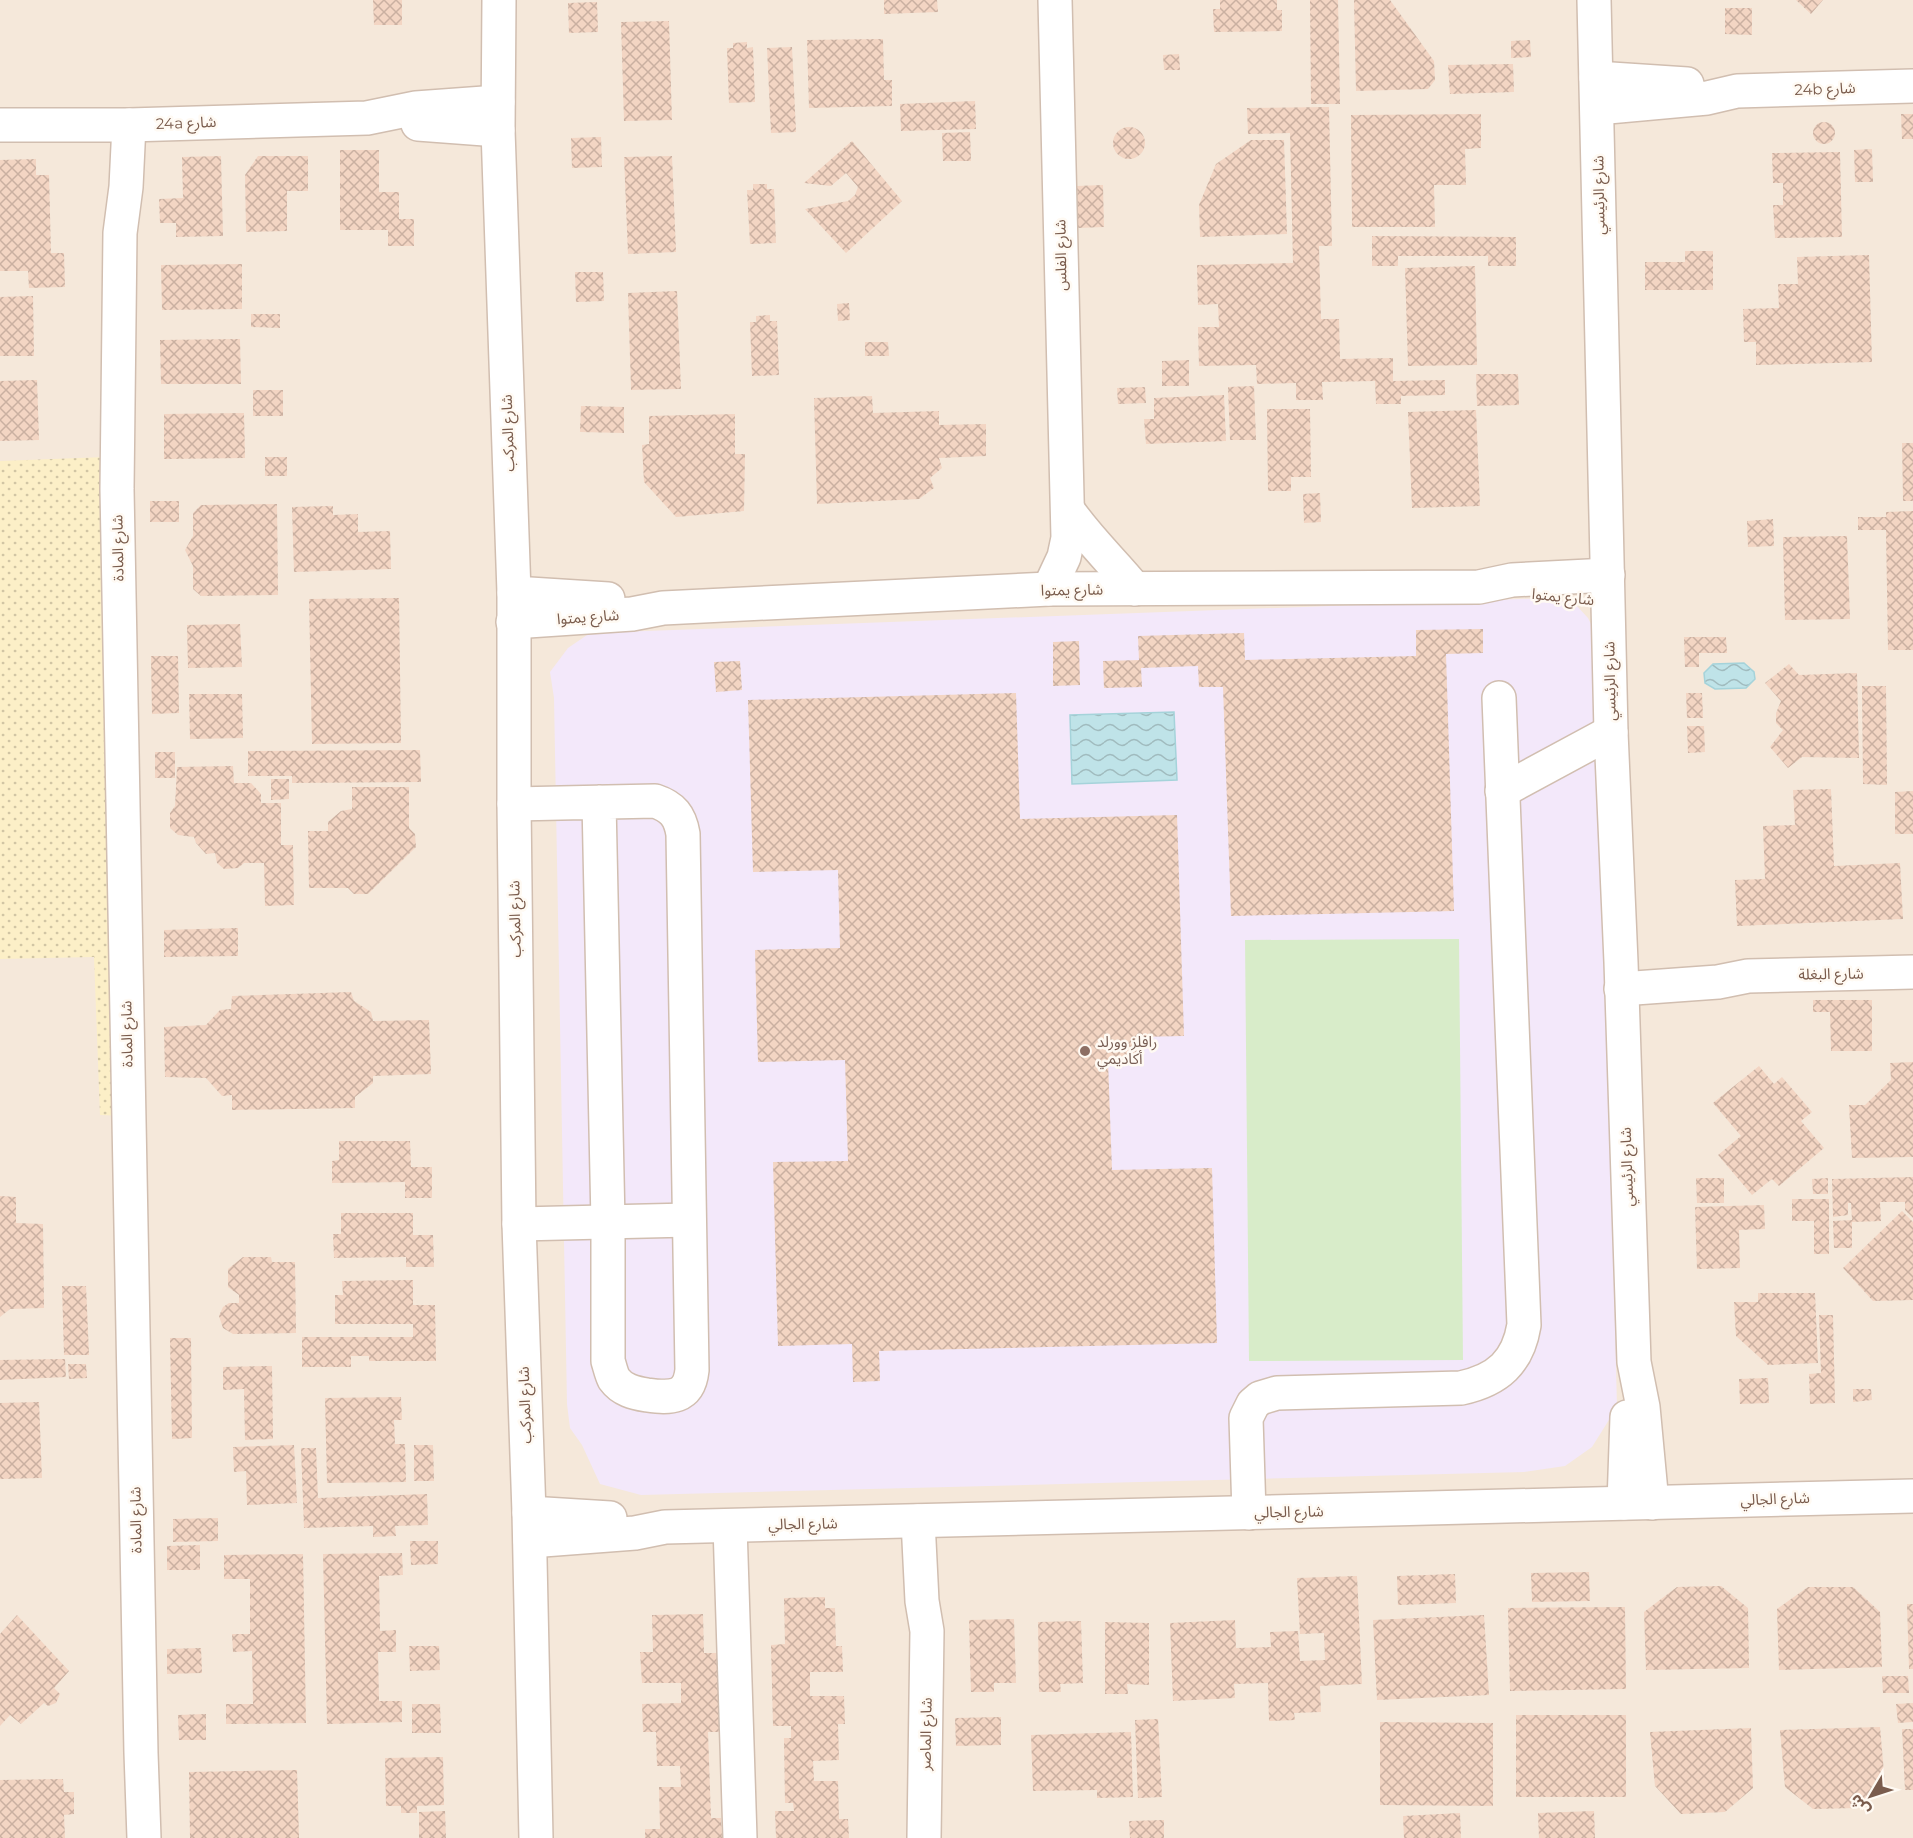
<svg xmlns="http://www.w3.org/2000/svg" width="1913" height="1838" font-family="Montserrat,'Noto Sans Arabic',sans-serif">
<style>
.residential{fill:#f5e8da}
.education{fill:#f3e8fa}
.green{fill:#d8ecc9}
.sand{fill:url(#sand-dots)}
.water{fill:url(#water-waves);stroke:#a5d3da;stroke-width:1.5}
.building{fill:url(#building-cross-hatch)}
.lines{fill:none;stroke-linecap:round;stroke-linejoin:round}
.minor-casing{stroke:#d1beb0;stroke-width:36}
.minor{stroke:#fff;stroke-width:33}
.education-dot{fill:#8d6e63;stroke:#fffaf3;stroke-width:2}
.labels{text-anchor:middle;stroke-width:5;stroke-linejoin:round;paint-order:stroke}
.street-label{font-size:15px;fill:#7a5c4d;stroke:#fffaf3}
.education-label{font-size:15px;fill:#785e54;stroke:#fffaf3;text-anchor:start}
</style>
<defs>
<pattern id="sand-dots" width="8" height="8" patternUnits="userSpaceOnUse" patternTransform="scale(1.5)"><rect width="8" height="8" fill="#fcefc7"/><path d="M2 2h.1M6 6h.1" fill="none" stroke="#d1c5a4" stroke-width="1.8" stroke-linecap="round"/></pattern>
<pattern id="water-waves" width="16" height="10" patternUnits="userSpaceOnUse" patternTransform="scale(1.5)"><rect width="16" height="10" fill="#bfe3e8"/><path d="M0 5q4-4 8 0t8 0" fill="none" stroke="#a0bbbe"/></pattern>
<pattern id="building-cross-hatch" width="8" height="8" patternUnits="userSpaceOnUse" patternTransform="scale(1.5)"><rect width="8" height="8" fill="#f3d5c3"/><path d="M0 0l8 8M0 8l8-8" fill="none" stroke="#cab0a1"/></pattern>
</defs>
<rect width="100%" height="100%" fill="#fdf6ec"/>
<rect class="residential" x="0" y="0" width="1913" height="1838"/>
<path class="education" d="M1548,598l28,7 12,13 10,20 19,769 -25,40 -27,19 -41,6 -883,23 -41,-11 -18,-39 -12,-17 -3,-24 -13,-706 -4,-26 18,-24 22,-15z"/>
<path class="green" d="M1459,939l4,421 -214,1 -4,-421z"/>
<path class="sand" d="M106,457l18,659 -24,-1 -6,-158 -94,2v-498z"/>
<g class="water">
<path d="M1744,663l10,9 1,7 -9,9 -31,1 -10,-6 -1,-10 9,-9z"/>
<path d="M1174,712l3,68 -105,4 -2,-69z"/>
</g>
<g class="building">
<path d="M373,0h29v25h-28z"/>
<path d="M884,0h53l1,12 -54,2z"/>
<path d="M1220,0h57v10h5v21l-68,1 -1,-23h7z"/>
<path d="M1310,0h28l2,104h-29z"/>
<path d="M1354,0h36l44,61 1,19 -7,9 -72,2z"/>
<path d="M1796,0h27l-12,14z"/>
<path d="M597,2l1,30 -29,1 -1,-30z"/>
<path d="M1725,8h27v27l-27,-1z"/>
<path d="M669,21l3,99 -48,1 -3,-99z"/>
<path d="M883,39l1,41h8v26l-83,2 -2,-68z"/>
<path d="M1530,40l1,17 -20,1v-17z"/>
<path d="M747,42v6l6,-1 2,55 -26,1 -2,-55h6v-5z"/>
<path d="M792,47l4,85 -25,1 -4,-85z"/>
<path d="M1179,54l1,16h-16l-1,-15z"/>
<path d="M1513,64l1,28 -64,2 -2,-29z"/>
<path d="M975,101l1,28 -75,2 -1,-27z"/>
<path d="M1329,107l3,139h-13l2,73h18l1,40 53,-1v23l52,-1v15l-44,1v8h-25l-1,-23 -53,1 1,18h-27v-17l-39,1 -1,-19 -57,1 -1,-39h21l-1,-23 -20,1 -1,-40 96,-2 -3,-130 -42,1 -1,-26z"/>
<path d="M1481,114v34l-16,1 1,36h-32l1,42h-83l-1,-112z"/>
<path d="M1901,114h12v25h-11z"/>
<circle cx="1824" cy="133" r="11"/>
<circle cx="1129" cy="143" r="16"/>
<path d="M970,132l1,29h-28l-1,-28z"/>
<path d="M601,137l1,30 -30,1 -1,-30z"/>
<path d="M1251,140h33l3,94 -87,3 -1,-32 17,-41z"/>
<path d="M852,141l50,60 -56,52 -41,-44 43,-8 7,-6 3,-8 -12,-14 -15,13 -27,-3z"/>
<path d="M1872,149l1,33h-18l-1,-32z"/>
<path d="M340,150h39v42h20v27h15v27h-26v-16h-48z"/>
<path d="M1840,152l2,85 -67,1 -2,-33h10v-22h-10l-1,-30z"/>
<path d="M221,156l2,80 -47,1v-14h-16l-1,-24 24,-1 -1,-41z"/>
<path d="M258,156h50v35h-21v40l-41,1 -1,-57z"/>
<path d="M672,156l4,96 -48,2 -4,-97z"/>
<path d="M36,159v16h13l2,78h13l1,34 -36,1 -1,-17h-28v-111z"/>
<path d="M753,184h14v5h7l2,54 -26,1 -3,-54h6z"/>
<path d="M1103,185l1,42 -26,1 -1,-42z"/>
<path d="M1372,236l144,1v29h-28v-10h-90v10h-26z"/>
<path d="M1685,251h28v39h-68v-28h40z"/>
<path d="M1869,255l3,107 -116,3v-23h-12l-1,-33 36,-1 -1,-24h20l-1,-27z"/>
<path d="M242,264v45l-80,1 -1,-45z"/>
<path d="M1475,266l2,99 -69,1 -3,-98z"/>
<path d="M575,272h28l1,29 -28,1z"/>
<path d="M677,291l4,98 -50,1 -3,-97z"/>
<path d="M33,296l1,60h-34v-59z"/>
<path d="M849,303l1,17 -12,1 -1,-17z"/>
<path d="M251,314h29v14l-29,-1z"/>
<path d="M770,315v6h7l2,54 -27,1 -2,-54h6v-6z"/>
<path d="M240,339l1,45h-80l-1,-44z"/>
<path d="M865,342h23l1,14h-24z"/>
<path d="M1189,360v26h-27v-25z"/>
<path d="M1476,374h42l1,31 -42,1z"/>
<path d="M37,380l2,60 -39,1v-60z"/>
<path d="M1254,386l2,54h-26l-2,-53z"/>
<path d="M1145,387l1,16 -28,1 -1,-16z"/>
<rect x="253" y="390" width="30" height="26"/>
<path d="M1224,395l2,46 -80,3 -2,-25h10v-21z"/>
<path d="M872,396l1,17 66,-2v14l47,-1v32l-47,2 3,10 -12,10 4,10 -15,11 -102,5 -3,-106z"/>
<path d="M581,406l43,1v26l-44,-1z"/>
<path d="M1267,409h43l1,68h-20v14h-23z"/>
<path d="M1476,410l4,96 -68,2 -4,-96z"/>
<path d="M244,413l1,45 -81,1v-45z"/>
<path d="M735,414v40h10l-1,57 -68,6 -32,-35 -2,-37 7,-1v-28z"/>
<path d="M1902,443h11v58h-10z"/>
<rect x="265" y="457" width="22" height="19"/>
<path d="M1320,493l1,29 -17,1 -1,-29z"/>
<rect x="150" y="501" width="29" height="21"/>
<path d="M277,504l1,91 -77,1 -8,-7v-23l-8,-16 8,-14v-23l8,-8z"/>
<path d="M333,506v9l25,-1v18l32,-1 1,38 -97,3 -2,-65z"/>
<path d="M1913,511v139h-25l-2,-120h-28v-13h28v-5z"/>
<path d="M1773,519l1,27 -26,1 -1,-26z"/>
<path d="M1847,536l3,83 -65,1 -2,-83z"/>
<path d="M399,598l2,145 -89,1 -3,-145z"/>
<path d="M240,624l2,43 -54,1 -1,-43z"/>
<path d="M1483,629v24l-37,1 8,257 -223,5 -8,-229h-24l-1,-21 -57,2 1,19 -38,1 -1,-27 36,-1 -1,-24 106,-3 1,27 171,-4v-26z"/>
<path d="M1684,637h42l1,16h-28v14h-14z"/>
<path d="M1079,641l1,44 -27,1v-44z"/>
<path d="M151,656h27l1,57 -27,1z"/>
<path d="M740,661l2,29 -26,2 -2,-30z"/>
<path d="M1789,664l10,11 58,-2 2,85 -57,-1 -14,11 -18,-21 13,-17 -7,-7v-10l5,-12 -16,-18z"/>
<path d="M1862,686h24l1,99 -24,-1z"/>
<path d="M1016,693l4,126 157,-4 7,221 -46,1 1,23 -31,1 4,109 100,-2 5,175 -338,8 1,30 -27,1 -1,-38 -74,2 -5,-184 75,-1 -3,-101 -87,2 -3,-112 85,-2 -2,-78 -85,2 -5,-172z"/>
<path d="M1686,693h16l1,25h-16z"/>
<path d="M189,694h53l1,44 -53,1z"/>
<path d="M1687,726h17l1,26 -17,1z"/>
<path d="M420,750l1,32 -129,1v-7h-44v-25z"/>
<rect x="155" y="752" width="20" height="26"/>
<path d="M233,766l1,17h17l10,11v9h20v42h12l1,60 -29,1 -1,-43h-20l-6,5 -14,1 -7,-6 -2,-10 -9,1 -10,-11 -2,-6 -16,-2 -8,-7v-15l5,-7 2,-39z"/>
<path d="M271,779h18v20l-18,1z"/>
<path d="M352,787h57v41l6,6 1,13 -48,47h-14l-6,-6h-39l-1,-57h20v-9l13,-11 11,-2z"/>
<path d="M1831,789l3,77 66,-3 3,56 -166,7 -2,-46 30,-1 -2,-53 32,-1 -2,-35z"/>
<path d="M1913,791v43h-18v-42z"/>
<path d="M238,928v28l-74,1v-27z"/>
<path d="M351,992l3,9 17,11 2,9 56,-1 2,54 -58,2v7l-18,14v11l-123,2v-15l-10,1 -16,-18 -41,-1 -1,-50 42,-2 14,-15 11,-1 1,-13z"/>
<path d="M1813,1000h59v51h-41l-1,-39h-17z"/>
<path d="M1913,1062v95l-61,1 -3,-53h16l26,-25 -1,-17z"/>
<path d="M1759,1066l15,18 8,-7 30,35 -11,9 23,27 -45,38 -7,-7 -20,16 -34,-40 23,-19 -28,-33z"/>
<path d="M339,1141h71l1,26h21v31h-27v-16l-73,1v-22l7,-1z"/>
<path d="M1913,1177v41l-8,-8v-8h-25l1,19 -29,1v26h-18l-1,-27 19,-1 -1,-17h-3v12l-15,2 -1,-38z"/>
<path d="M1696,1178h28v25h-27z"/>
<path d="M1828,1178v16h-15l-1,-15z"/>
<path d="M0,1196l16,1v26l27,1 1,84 -34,1 -10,8z"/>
<path d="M1792,1199h37v55h-15v-33h-22z"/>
<path d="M1764,1205l1,24 -26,1 1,38 -43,1 -2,-62z"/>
<path d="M1902,1211l11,11v78l-40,1 -30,-33z"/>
<path d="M341,1213h72v22h20l1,32h-28v-10l-72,1 -1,-24h8z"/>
<path d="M243,1257h28l1,5h23l1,71 -63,1 -10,-6 -4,-12 4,-9 6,-4h10v-8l-11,-8v-18z"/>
<path d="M413,1280v25h22l1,56h-67v-5h-18v11h-49v-30h111v-13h-78v-29h8l-1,-14z"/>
<path d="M62,1286h24l3,69h-25z"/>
<path d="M1758,1293h57l3,70 -50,2 -32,-29 -2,-34h24z"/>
<path d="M1819,1315h14l2,88 -25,1 -1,-30 12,-1z"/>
<path d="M170,1338h21l1,100 -20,1z"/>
<path d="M65,1359l1,18 -66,3v-20z"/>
<path d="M68,1364h18l1,14 -18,1z"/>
<path d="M272,1366l1,73 -28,1 -1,-51 -21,1v-23z"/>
<path d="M1768,1378l1,25 -29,1 -1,-25z"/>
<path d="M1853,1389h18l1,11 -19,2z"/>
<path d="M401,1397l1,23h-8l1,24h10l1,38 -79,1 -2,-85z"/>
<path d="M39,1402l3,76 -42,1v-76z"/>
<path d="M294,1445l3,58 -50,2 -1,-34 -12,1 -1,-25z"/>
<path d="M414,1445h19l1,36h-20z"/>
<path d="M301,1448h15l2,50 109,-4 1,31 -33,1 1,10 -23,1v-11l-69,2z"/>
<path d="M218,1518v23l-45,1v-23z"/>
<path d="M410,1541h28v23l-27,1z"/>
<path d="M200,1545v25h-33v-24z"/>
<path d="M402,1553l1,22 -24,1 1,55 16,-1v22h-18l1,49h23v21l-75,2 -4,-170z"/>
<path d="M303,1554l3,169 -80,1v-20h27l-1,-53 -19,1 -1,-18h18v-55h-26v-24z"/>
<path d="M1589,1572l1,29 -58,1 -1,-29z"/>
<path d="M1455,1574l1,29 -58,2 -1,-29z"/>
<path d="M1357,1576l5,108 -42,2 1,26 -27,1 1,7 -26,1 -1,-38 -34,1 1,14 -62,3 -3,-78 65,-3 1,28 35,-1 -1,-15 28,-1 2,30 25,-1 -1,-27 -24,1 -3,-56z"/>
<path d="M1721,1586l27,22 1,60 -103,2 -2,-58 33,-25z"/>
<path d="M1808,1587h45l27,25 2,55 -103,3 -2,-61z"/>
<path d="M825,1597v11h10l1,38h6l1,26h-33v24h34l1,28h-7l1,36 -26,1 1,20h24l1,38h9l1,19h-73l-1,-27h19l-1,-8h-8l-1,-65h7v-12h-18l-2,-81 14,-1 -1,-46z"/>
<path d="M1907,1604h6v65h-4z"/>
<path d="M1625,1607l1,82 -116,2 -2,-83z"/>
<path d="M703,1614l1,39h15l2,79h-13l3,86h10l1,20h-77v-9h15l-1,-42h22l-1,-21h-23l-1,-34h-13l-1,-28 39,-1v-20h-39l-2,-31h13l-1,-37z"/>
<path d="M17,1615l52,56 -15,17 6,6 -4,9 -8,3 -4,-3 -23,21 -11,-9 -10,11v-92z"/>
<path d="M1484,1615l5,80 -112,5 -4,-80z"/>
<path d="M1014,1619l2,64h-22v9h-23l-2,-72z"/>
<path d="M1081,1621l2,62 -23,1 1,8h-22l-1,-70z"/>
<path d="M1105,1622l44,1v62l-22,-1 1,10h-23z"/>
<path d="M409,1646h30l1,24 -30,1z"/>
<path d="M201,1648l1,25 -35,1v-25z"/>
<path d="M1882,1676h26l1,17h-26z"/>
<path d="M1913,1703v19l-15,1 -2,-19z"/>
<path d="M412,1704h28l1,29h-29z"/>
<path d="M206,1714v26h-27l-1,-25z"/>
<rect x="1516" y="1715" width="110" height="82"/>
<path d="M1001,1717v28l-45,1 -1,-28z"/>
<path d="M1158,1719l4,78 -24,1 -3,-78z"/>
<path d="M1380,1722l113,1v83l-113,-1z"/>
<path d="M1880,1727l5,57 -29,24 -43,1 -28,-22 -5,-57z"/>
<path d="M1751,1728l2,60 -28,24 -44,2 -26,-28 -5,-54z"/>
<path d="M1902,1729h11v61h-8z"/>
<path d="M1131,1732l2,65 -36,1v-8l-64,1 -2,-56z"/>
<path d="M443,1757l1,48 -27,1v7h-16v-7h-15l-1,-48z"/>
<path d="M297,1770l2,68h-109l-1,-66z"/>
<path d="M63,1779l1,13h10v22l-10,1 1,23h-65v-58z"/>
<path d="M445,1811l1,27h-27v-26z"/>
<path d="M1594,1811l1,27h-56l-1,-25z"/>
<path d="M1460,1813l1,25h-57l-1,-22z"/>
<path d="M1164,1820v18h-34l-1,-17z"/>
</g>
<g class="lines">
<defs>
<g id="minor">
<path d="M499,0l-1,130 16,463v211l5,420 10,289 7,325"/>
<path d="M1594,0l17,732 10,230 13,400 9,45 9,96"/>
<path d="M1596,78l91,6"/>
<path d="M1597,108l110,-10 30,-7 176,-5"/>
<path d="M418,124l80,6"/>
<path d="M0,125h129l238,-7 49,-10 82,-6"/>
<path d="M129,125l-3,62 -6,46 -3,256 24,1264 3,85"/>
<path d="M1068,510c20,29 45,52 67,79"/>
<path d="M1049,589l15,-32 4,-19 -13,-538"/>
<path d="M514,593l94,6"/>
<path d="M513,622l119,-8 31,-6 386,-19 430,-2 33,-7 96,-5"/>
<path d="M1502,791l109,-59"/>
<path d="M514,804l141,-3c18,6 25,15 28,33l9,536c-3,29 -22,28 -45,25 -13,-2 -25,-5 -33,-16 -3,-6 -4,-12 -6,-18v-139l-9,-420"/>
<path d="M1621,989l97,-7 30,-6 165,-4"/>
<path d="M519,1224l170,-4"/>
<path d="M1624,1503l3,-86"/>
<path d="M529,1513l81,5"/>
<path d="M1249,1513l-3,-95 7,-14 7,-6 17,-5 184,-5c37,-8 57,-26 63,-63l-25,-627"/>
<path d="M918,1521l4,80 5,30 -3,207"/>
<path d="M730,1526l10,312"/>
<path d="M530,1541l105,-8 30,-6 1248,-31"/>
</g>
</defs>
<use href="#minor" class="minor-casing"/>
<use href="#minor" class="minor"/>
</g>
<circle class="education-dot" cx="1085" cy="1051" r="6"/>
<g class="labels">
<g class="street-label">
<text transform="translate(1825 89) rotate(-2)" y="5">24b شارع</text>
<text transform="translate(186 123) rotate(-2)" y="5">24a شارع</text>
<text transform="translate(1599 195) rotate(-91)" y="5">شارع الرئيسي</text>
<text transform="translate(1061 255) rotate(-91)" y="5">شارع الفلس</text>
<text transform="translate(508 433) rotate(-92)" y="5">شارع المركب</text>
<text transform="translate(118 548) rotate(-91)" y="5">شارع المادة</text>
<text transform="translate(1072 590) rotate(-1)" y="5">شارع يمتوا</text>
<text transform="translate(1563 597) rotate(6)" y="5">شارع يمتوا</text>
<text transform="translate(588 617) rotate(-4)" y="5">شارع يمتوا</text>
<text transform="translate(1610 681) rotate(-91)" y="5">شارع الرئيسي</text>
<text transform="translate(515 919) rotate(-91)" y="5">شارع المركب</text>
<text transform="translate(1831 974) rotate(-1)" y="5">شارع البغلة</text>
<text transform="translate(127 1034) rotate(-91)" y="5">شارع المادة</text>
<text transform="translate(1627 1167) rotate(-92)" y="5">شارع الرئيسي</text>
<text transform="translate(525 1405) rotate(-92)" y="5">شارع المركب</text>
<text transform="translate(1775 1499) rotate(-2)" y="5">شارع الجالي</text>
<text transform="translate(1289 1512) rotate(-1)" y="5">شارع الجالي</text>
<text transform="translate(136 1520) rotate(-91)" y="5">شارع المادة</text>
<text transform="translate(803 1524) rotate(-1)" y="5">شارع الجالي</text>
<text transform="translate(926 1734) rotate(-89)" y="5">شارع الماصر</text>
</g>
<g class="education-label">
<text x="1097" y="1047">رافلز وورلد<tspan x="1097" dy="17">أكاديمي</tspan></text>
</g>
</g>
<g transform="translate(1871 1796) rotate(231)" stroke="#fffaf3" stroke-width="4.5" paint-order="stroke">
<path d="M0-4.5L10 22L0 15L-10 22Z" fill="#7a5c4d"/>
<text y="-9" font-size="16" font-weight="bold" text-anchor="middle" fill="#7a5c4d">ش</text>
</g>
</svg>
